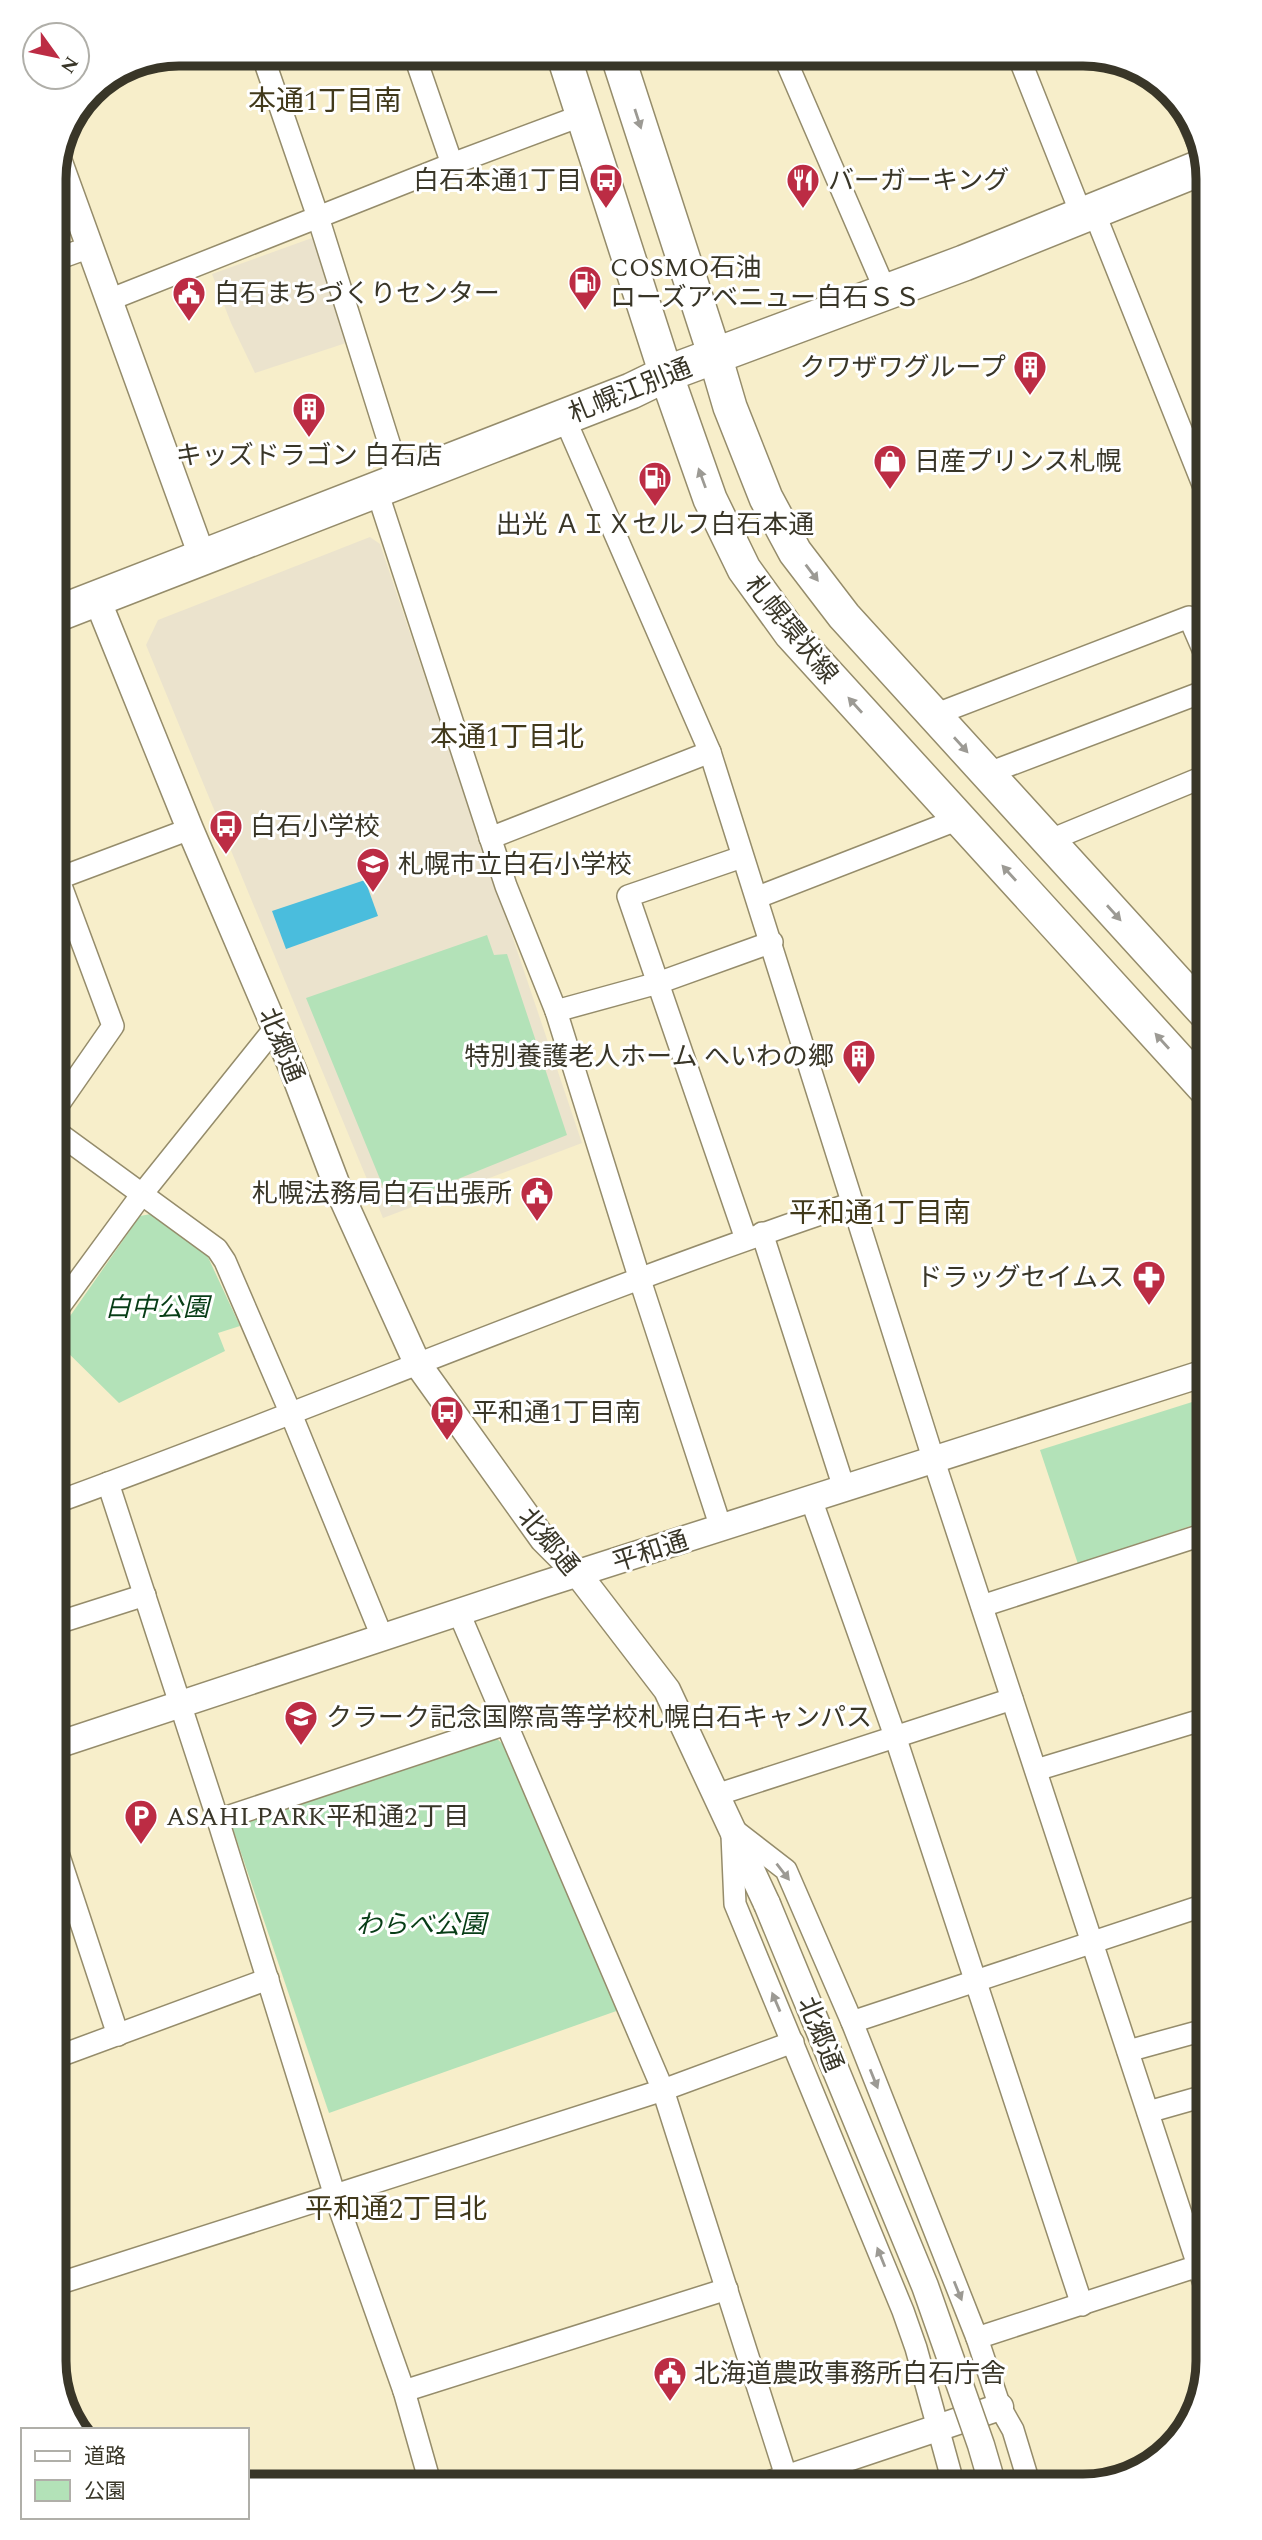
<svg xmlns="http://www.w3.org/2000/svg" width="1262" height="2540" font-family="Spectral,'Noto Sans JP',serif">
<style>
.education{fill:#ebe3cd}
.green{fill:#b3e2b8}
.water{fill:#4abddd}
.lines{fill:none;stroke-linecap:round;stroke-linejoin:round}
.minor-casing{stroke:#958c6b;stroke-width:24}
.tertiary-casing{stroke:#958c6b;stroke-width:29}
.primary-casing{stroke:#958c6b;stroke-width:36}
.trunk-casing{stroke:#958c6b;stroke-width:38}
.minor{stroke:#fff;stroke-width:21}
.tertiary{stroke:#fff;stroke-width:26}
.primary{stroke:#fff;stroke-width:33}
.trunk{stroke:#fff;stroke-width:35}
.tertiary-bridge-casing{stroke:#958c6b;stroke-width:29;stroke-linecap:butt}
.tertiary-bridge{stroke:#fff;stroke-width:26}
.oneway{fill:#9c9a94}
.labels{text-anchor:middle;stroke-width:6;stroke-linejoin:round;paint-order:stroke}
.poi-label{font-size:26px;fill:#393628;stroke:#fff;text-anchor:start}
.street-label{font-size:26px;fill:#393628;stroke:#fff}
.park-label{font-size:26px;font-style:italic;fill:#073d16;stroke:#fff}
.neighbourhood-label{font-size:28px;fill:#41391b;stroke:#fff}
.rim{fill:none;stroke:#393628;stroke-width:9}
</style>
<rect width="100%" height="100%" fill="#f7eeca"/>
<g class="education">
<path d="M312,238l37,104 -94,31 -24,-50 -19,-49z"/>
<path d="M370,537l10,7 202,599 -199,75 -237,-573 12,-25z"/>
</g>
<g class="green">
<path d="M487,935l7,20 13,-1 60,181 -176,71 -85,-208z"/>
<path d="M151,1214l56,41 33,71 -22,7 7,18 -106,52 -65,-64 86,-123z"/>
<path d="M1208,1397v123l-130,44 -38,-114z"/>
<path d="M496,1738l8,7 118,264 -293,104 -97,-287z"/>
</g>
<path class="water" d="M365,880l13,36 -92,33 -14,-38z"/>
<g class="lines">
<defs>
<g id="minor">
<path d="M262,54l56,163 83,264"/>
<path d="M414,54l38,110"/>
<path d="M783,54l103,238"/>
<path d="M1018,55l64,161"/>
<path d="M1186,115l17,39"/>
<path d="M1094,212l114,285"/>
<path d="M54,260l36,-13"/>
<path d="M109,300l343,-136 131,-49"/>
<path d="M564,417l146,335 223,706 275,838"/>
<path d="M377,491l129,395 50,125 84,269 81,248"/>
<path d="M934,715l255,-98 19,44"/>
<path d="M986,774l222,-84"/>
<path d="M490,838l220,-86"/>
<path d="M1048,841l160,-66"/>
<path d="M742,857l-114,39 118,343"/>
<path d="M54,880l136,-51"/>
<path d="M758,897l201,-78"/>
<path d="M556,1011l102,-28 114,-41"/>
<path d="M54,1111l59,-85 -59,-159"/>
<path d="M54,1130l163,119 8,12 66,153 92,225"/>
<path d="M762,1233l82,255"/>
<path d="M54,1314l88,-120 133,-166"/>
<path d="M108,1483l110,337 117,376 69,195 27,95"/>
<path d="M811,1499l84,237 187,569"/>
<path d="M54,1503c267,-97 529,-210 799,-300"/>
<path d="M982,1606l226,-73"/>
<path d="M459,1613l204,477 124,389"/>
<path d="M54,1624l91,-29"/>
<path d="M1036,1770l172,-52"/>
<path d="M716,1795l296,-96"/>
<path d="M218,1820l288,-96"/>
<path d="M733,1829l53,41 66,152 125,316 23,69 13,23 17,56"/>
<path d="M732,1835l3,69 168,407 13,37 38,138"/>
<path d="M54,1841l64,194"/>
<path d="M852,2022l356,-118"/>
<path d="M1128,2051l80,-22"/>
<path d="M54,2058l214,-79"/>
<path d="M1148,2112l60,-17"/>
<path d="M54,2285l609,-195 130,-48"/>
<path d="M977,2338l221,-72"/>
<path d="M404,2391l323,-102"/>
<path d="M1103,2482l34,-11"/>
</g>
<g id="tertiary">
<path d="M59,162l144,397"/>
<path d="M97,599l93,230 103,241 46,121 78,172 126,176 35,35 89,116 100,214"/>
<path d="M54,1746l487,-161 667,-213"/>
<path d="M764,2486l236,-79"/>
</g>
<g id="primary">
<path d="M563,54l103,320 44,125 34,70 47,65 417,458"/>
<path d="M617,54l98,302 15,51 36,91 29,54 49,64 364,400"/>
</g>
<path id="trunk" d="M54,615l577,-224 35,-17 298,-111 241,-97"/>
</defs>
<use href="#minor" class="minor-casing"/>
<use href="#tertiary" class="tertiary-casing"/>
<use href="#primary" class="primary-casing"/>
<use href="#trunk" class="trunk-casing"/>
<use href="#minor" class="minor"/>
<use href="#tertiary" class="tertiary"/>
<use href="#primary" class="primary"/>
<use href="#trunk" class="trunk"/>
<defs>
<path id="tertiary-bridge" d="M767,1904l158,382 56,159 12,41"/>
</defs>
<use href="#tertiary-bridge" class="tertiary-bridge-casing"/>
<use href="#tertiary-bridge" class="tertiary-bridge"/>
</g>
<defs><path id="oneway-solid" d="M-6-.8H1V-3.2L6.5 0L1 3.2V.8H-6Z" transform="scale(1.75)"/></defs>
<g class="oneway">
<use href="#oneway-solid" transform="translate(638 119) rotate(72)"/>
<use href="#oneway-solid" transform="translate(702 478) rotate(-110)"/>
<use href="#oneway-solid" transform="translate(812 573) rotate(53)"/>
<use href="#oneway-solid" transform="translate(855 705) rotate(-132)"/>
<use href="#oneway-solid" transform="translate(961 745) rotate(48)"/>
<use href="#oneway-solid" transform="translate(1009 873) rotate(-132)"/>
<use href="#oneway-solid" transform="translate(1114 913) rotate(48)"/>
<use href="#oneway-solid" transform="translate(1162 1041) rotate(-132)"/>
<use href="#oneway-solid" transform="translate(783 1872) rotate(52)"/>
<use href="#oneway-solid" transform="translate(776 2002) rotate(-113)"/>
<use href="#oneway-solid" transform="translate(874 2079) rotate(68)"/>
<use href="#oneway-solid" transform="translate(881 2257) rotate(-112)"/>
<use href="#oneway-solid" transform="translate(958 2291) rotate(68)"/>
</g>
<defs>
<symbol id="bus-pin" viewBox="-11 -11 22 30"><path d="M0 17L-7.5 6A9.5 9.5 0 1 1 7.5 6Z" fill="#bc2c44" stroke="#fff"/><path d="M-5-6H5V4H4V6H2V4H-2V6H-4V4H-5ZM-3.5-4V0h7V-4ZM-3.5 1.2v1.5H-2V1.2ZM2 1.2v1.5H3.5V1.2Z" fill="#fff"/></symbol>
<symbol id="restaurant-pin" viewBox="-11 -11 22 30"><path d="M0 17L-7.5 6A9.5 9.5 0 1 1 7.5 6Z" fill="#bc2c44" stroke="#fff"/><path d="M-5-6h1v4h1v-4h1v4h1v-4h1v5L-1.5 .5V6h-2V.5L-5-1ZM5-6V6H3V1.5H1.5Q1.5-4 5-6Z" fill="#fff"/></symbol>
<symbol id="fuel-pin" viewBox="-11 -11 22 30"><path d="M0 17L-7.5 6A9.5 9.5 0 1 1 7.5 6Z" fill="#bc2c44" stroke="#fff"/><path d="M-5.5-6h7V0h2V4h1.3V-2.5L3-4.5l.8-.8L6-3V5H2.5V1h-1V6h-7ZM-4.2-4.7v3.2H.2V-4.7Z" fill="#fff"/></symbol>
<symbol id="civic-pin" viewBox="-11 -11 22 30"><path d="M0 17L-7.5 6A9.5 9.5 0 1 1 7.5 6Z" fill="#bc2c44" stroke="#fff"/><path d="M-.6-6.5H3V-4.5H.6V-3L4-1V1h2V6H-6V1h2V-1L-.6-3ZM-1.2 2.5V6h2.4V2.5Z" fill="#fff"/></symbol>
<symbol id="building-pin" viewBox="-11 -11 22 30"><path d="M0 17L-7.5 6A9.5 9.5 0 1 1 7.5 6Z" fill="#bc2c44" stroke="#fff"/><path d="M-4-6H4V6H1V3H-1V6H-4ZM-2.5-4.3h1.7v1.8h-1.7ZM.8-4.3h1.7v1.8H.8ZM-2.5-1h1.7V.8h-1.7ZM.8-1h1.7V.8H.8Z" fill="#fff"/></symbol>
<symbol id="shop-pin" viewBox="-11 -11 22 30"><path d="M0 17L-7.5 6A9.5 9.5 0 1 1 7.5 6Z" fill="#bc2c44" stroke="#fff"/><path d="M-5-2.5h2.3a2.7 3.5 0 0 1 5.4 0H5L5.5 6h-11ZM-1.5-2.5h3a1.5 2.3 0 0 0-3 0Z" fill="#fff"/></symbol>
<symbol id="school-pin" viewBox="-11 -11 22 30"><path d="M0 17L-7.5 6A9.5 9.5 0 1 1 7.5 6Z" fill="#bc2c44" stroke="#fff"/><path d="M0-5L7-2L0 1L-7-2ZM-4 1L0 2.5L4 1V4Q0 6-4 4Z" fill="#fff"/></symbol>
<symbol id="pharmacy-pin" viewBox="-11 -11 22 30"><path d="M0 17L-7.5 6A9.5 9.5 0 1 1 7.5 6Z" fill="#bc2c44" stroke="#fff"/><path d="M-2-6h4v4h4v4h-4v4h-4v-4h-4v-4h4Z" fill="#fff"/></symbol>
<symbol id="parking-pin" viewBox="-11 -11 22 30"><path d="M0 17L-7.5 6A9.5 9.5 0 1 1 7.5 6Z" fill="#bc2c44" stroke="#fff"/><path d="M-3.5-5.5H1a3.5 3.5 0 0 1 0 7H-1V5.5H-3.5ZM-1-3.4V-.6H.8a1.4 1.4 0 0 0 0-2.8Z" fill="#fff"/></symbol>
</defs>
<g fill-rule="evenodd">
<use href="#bus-pin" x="587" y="161" width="38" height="52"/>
<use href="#restaurant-pin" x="784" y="161" width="38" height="52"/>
<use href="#fuel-pin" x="566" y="263" width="38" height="52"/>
<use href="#civic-pin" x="170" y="274" width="38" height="52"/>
<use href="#building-pin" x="1011" y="348" width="38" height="52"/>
<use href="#building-pin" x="290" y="390" width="38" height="52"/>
<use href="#shop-pin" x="871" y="442" width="38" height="52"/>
<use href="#fuel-pin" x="636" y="459" width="38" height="52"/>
<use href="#bus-pin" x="207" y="807" width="38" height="52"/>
<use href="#school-pin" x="354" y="845" width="38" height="52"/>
<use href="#building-pin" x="840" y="1037" width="38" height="52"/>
<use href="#civic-pin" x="518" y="1174" width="38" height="52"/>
<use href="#pharmacy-pin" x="1130" y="1258" width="38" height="52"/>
<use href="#bus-pin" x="428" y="1393" width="38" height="52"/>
<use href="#school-pin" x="282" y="1698" width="38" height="52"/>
<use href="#parking-pin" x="122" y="1797" width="38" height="52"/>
<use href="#civic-pin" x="651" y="2354" width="38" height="52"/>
</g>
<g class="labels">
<g class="poi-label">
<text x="582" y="189" text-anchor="end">白石本通1丁目</text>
<text x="828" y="189">バーガーキング</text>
<text x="610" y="276">COSMO石油<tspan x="610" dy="30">ローズアベニュー白石ＳＳ</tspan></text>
<text x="214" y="302">白石まちづくりセンター</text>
<text x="1006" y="376" text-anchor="end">クワザワグループ</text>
<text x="309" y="464" text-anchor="middle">キッズドラゴン 白石店</text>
<text x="914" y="470">日産プリンス札幌</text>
<text x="655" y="533" text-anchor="middle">出光 ＡＩＸセルフ白石本通</text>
<text x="250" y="835">白石小学校</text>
<text x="398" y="873">札幌市立白石小学校</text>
<text x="834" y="1065" text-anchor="end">特別養護老人ホーム へいわの郷</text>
<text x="512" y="1202" text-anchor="end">札幌法務局白石出張所</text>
<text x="1124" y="1286" text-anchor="end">ドラッグセイムス</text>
<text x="472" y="1421">平和通1丁目南</text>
<text x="326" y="1726">クラーク記念国際高等学校札幌白石キャンパス</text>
<text x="166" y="1825">ASAHI PARK平和通2丁目</text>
<text x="694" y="2382">北海道農政事務所白石庁舎</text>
</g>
<g class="street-label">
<text transform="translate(630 390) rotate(-22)" y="9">札幌江別通</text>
<text transform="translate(792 629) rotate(51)" y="9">札幌環状線</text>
<text transform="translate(282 1045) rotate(68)" y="9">北郷通</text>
<text transform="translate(549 1541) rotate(50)" y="9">北郷通</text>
<text transform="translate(650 1551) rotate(-18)" y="9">平和通</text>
<text transform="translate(821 2034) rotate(68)" y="9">北郷通</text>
</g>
<g class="park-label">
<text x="157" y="1316">白中公園</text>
<text x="421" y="1933">わらべ公園</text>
</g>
<g class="neighbourhood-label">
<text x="325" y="110">本通1丁目南</text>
<text x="507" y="746">本通1丁目北</text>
<text x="880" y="1222">平和通1丁目南</text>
<text x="396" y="2218">平和通2丁目北</text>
</g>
</g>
<path d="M0 0H1262V2540H0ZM179 66H1083A113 113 0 0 1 1196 179V2361A113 113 0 0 1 1083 2474H179A113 113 0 0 1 66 2361V179A113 113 0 0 1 179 66Z" fill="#fff" fill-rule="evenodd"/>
<path class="rim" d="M179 66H1083A113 113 0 0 1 1196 179V2361A113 113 0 0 1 1083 2474H179A113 113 0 0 1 66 2361V179A113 113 0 0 1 179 66Z"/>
<rect x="21" y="2428" width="228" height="91" fill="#ffffff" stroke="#b0afa9" stroke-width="2"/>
<rect x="35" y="2451" width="35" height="10" fill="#ffffff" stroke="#b0afa9" stroke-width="2"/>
<text x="84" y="2463" font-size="21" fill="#393628">道路</text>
<rect x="35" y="2480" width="35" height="21" fill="#b3e2b8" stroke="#b0afa9" stroke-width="2"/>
<text x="84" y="2498" font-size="21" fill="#393628">公園</text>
<g transform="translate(56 56) rotate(123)"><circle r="33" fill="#ffffff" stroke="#b0afa9" stroke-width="2"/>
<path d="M0-5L12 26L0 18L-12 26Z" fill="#bc2c44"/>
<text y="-10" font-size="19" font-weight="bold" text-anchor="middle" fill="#393628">N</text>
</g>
</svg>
